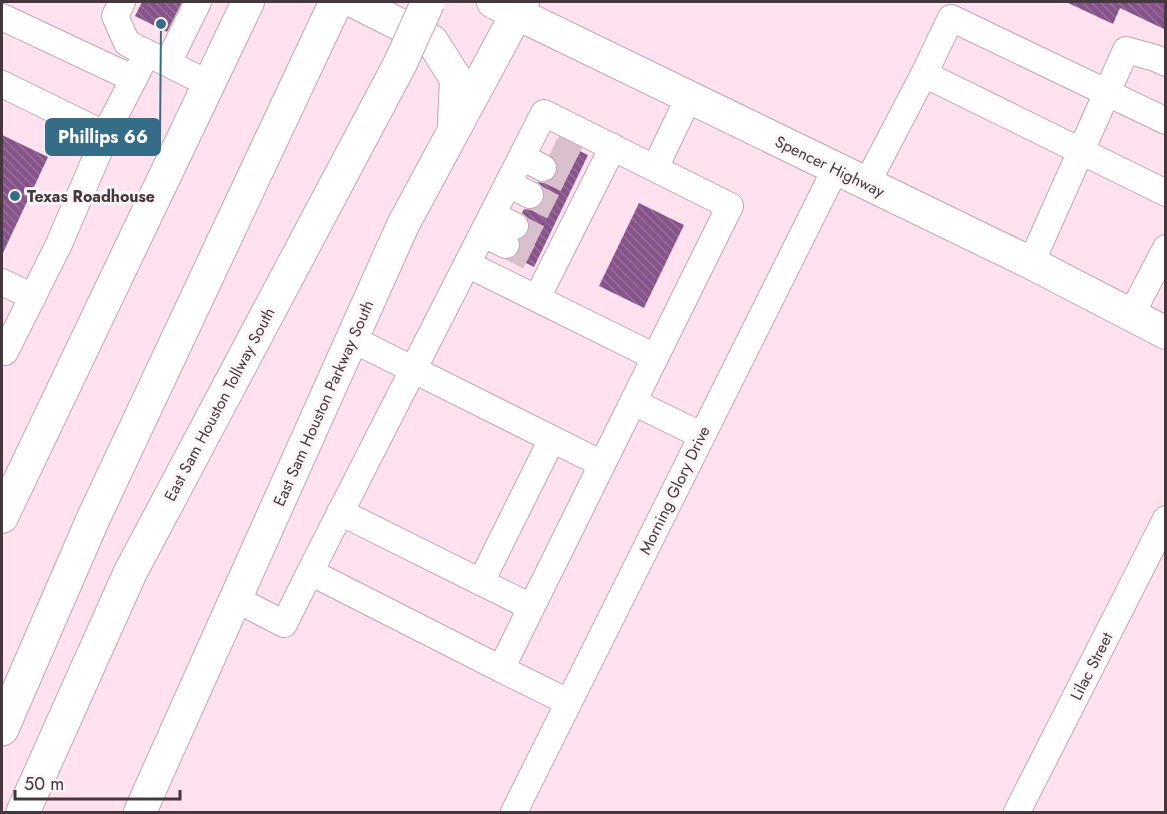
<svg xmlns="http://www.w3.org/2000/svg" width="1167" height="814" font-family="Jost,sans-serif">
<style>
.building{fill:url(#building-back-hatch)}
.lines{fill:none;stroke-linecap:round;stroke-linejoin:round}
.minor-tunnel{stroke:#dabfcc;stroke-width:26;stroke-dasharray:26 13;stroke-linecap:butt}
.minor-casing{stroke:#c2a6b3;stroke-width:28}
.major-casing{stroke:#c2a6b3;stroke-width:34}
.highway-casing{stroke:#c2a6b3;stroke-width:35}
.minor{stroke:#fff;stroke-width:26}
.major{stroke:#fff;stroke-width:32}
.highway{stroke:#fff;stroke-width:33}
.highway-bridge-casing{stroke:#c2a6b3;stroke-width:35;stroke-linecap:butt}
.highway-bridge{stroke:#fff;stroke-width:33}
.poi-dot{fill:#356d88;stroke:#fcf5f8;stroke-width:2}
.labels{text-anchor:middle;stroke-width:6;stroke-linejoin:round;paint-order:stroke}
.street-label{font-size:16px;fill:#44383e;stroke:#fcf5f8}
.poi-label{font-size:16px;font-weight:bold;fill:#44383e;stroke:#fcf5f8;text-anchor:start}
.leader{fill:none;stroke:#356d88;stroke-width:2}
.callout-dot{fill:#356d88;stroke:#fcf5f8;stroke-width:2}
.callout{fill:#356d88;stroke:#356d88;stroke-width:2}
.callout-label{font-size:18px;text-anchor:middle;font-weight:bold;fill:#fff}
</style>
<defs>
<pattern id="building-back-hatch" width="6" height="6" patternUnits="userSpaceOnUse" patternTransform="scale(1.5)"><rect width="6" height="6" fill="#86548a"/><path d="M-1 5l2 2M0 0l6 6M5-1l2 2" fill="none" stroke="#967099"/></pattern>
</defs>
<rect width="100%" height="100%" fill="#ffe1ef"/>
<g class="building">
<path d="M142,2h40l-15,30 -32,-16z"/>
<path d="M1066,2h100v28l-46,-22 -7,16z"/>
<path d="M2,135l46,22 -46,98z"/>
<path d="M557,140l31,15 -54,112 -20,-10 6,-6v-11l8,-7 2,-8 -2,-7 -6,-5 2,-4 7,1 7,-2 6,-7 1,-6 -2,-8 -6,-5 6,1 7,-2 6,-7 2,-6 -2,-8 -6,-5z"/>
<path d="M639,203l45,22 -40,83 -45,-22z"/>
</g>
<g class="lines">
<g class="minor-tunnel">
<path d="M554,146l31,16"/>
<path d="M543,168l31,15"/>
<path d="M530,195l31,16"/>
<path d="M515,226l31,16"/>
<path d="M506,245l31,16"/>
</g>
<defs>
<g id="minor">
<path d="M122,2l-7,14 12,27 82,41"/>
<path d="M2,17l132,62"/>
<path d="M168,63l30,-61"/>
<path d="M924,74l27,-56 215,103"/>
<path d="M2,84l104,51"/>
<path d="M522,157l21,11"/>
<path d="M655,168l34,-71"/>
<path d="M867,183l57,-109 242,119"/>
<path d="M508,184l22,11"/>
<path d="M492,215l23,11"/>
<path d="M483,234l23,11"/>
<path d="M1031,263l95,-213 29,8 11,5"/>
<path d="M467,264l188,93"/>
<path d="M2,282l31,15"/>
<path d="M537,298l76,-151"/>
<path d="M1131,315l35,-67"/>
<path d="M352,339l250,125"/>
<path d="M2,351l3,1 54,-108 52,-121 36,-70"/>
<path d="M340,512l191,95"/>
<path d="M310,572l234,-459 186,93 -97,196"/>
<path d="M481,582l71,-143"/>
<path d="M236,599l48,25 26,-52 191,97"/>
<path d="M568,702l-67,-33 132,-267 68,33"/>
<path d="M514,812l322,-644"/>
<path d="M1017,812l149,-293"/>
</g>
<g id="major">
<path d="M355,2l77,39 24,38 -2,44"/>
<path d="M493,2l538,261 135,70"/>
<path d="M2,517l246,-515"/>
<path d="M140,812l263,-587 120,-223"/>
</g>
<g id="highway">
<path d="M2,729l91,-210 243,-517"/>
<path d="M23,812l107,-239 270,-509"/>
</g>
</defs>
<use href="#minor" class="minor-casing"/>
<use href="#major" class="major-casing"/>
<use href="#highway" class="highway-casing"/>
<use href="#minor" class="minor"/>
<use href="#major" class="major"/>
<use href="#highway" class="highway"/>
<defs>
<path id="highway-bridge" d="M400,64l28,-62"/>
</defs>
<use href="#highway-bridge" class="highway-bridge-casing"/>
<use href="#highway-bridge" class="highway-bridge"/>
</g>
<circle class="poi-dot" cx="15" cy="196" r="6"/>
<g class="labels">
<g class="street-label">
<text transform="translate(830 166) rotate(26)" y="6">Spencer Highway</text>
<text transform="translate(323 403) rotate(-66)" y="6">East Sam Houston Parkway South</text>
<text transform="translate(219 404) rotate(-62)" y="6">East Sam Houston Tollway South</text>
<text transform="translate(674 490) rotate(-64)" y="6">Morning Glory Drive</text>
<text transform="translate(1091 666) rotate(-63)" y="6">Lilac Street</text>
</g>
<g class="poi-label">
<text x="27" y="202">Texas Roadhouse</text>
</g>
</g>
<path class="leader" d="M161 24L160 137"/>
<circle class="callout-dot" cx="161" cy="24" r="6"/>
<rect class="callout" x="46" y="119" width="114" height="36" rx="6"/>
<g class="callout-label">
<text x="103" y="143">Phillips 66</text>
</g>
<rect width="1167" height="814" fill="none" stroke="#44383e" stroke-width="6"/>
<path d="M15 790v9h165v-9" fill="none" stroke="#44383e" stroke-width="3"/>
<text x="24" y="790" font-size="18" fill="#44383e" stroke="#fcf5f8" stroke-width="4.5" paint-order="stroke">50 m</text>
</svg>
